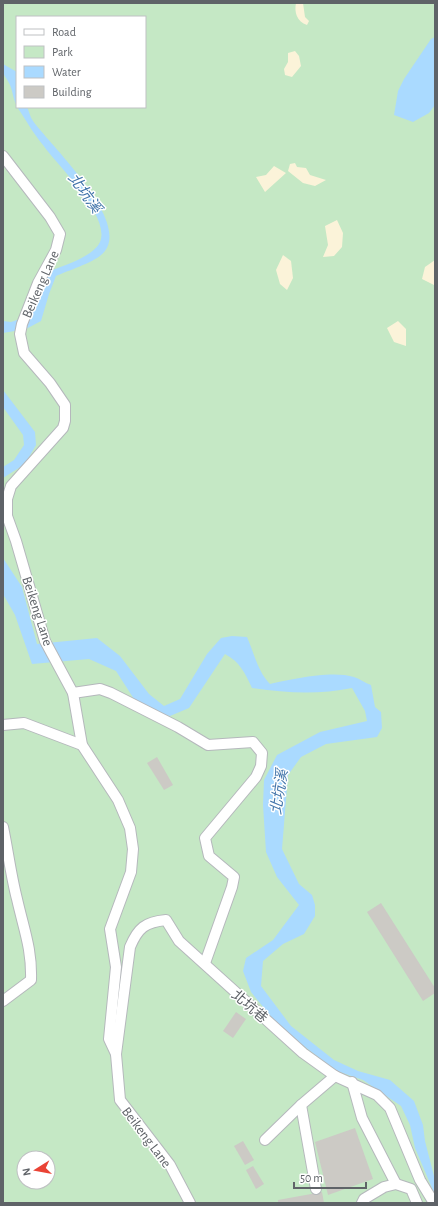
<svg xmlns="http://www.w3.org/2000/svg" width="438" height="1206" font-family="'Alegreya Sans','Noto Sans TC',sans-serif">
<style>
.green{fill:#c5e8c5;fill-rule:evenodd}
.sand{fill:#fbf3d9}
.water{fill:#aadaff}
.building{fill:#cccac5}
.lines{fill:none;stroke-linecap:round;stroke-linejoin:round}
.street-casing{stroke:#b5b8bc;stroke-width:12}
.street{stroke:#fff;stroke-width:10}
.labels{text-anchor:middle;stroke-width:3;stroke-linejoin:round;paint-order:stroke}
.street-label{font-size:14px;fill:#5f6368;stroke:#fff}
.water-label{font-size:15px;font-style:italic;fill:#4174aa;stroke:#fff}
</style>
<rect width="100%" height="100%" fill="#f1efe8"/>
<path class="green" d="M3,3h432v1200h-432zM17,17h128v90h-128zM24,1158h24v24h-24z"/>
<g class="sand">
<path d="M296,3h7l2,14 4,4 -2,4c-10,-3 -13,-13 -11,-22z"/>
<path d="M295,51l4,5 2,10 -9,11 -7,-2 -1,-6 4,-7v-9z"/>
<path d="M295,163l2,4 9,1 4,7 16,5 -11,6 -12,-3 -15,-12 2,-7z"/>
<path d="M274,166l12,7 -21,19 -9,-15 10,-2z"/>
<path d="M337,220l6,13 -1,14 -8,9 -11,1 5,-12 -3,-19z"/>
<path d="M283,255l8,6 2,17 -6,12 -7,-6 -4,-14z"/>
<path d="M435,260v24l-1,1 -12,-6 3,-12z"/>
<path d="M398,321l8,8v17l-12,-4 -7,-14z"/>
</g>
<g class="water">
<path d="M435,37v68l-6,8 -16,9 -19,-7 4,-24 6,-12 27,-40z"/>
<path d="M3,64l14,8v34c-4,-7 -4,-14 -7,-21 -5,-11 -7,-7 -7,-21z"/>
<path d="M17,107h10c2,4 3,10 6,14 18,25 96,98 72,130 -8,11 -36,19 -49,25l-7,18 -8,27 -15,8 -23,4v-12l8,1 15,-5 22,-45c14,-6 45,-15 52,-30 11,-26 -43,-77 -57,-97 -10,-12 -17,-25 -26,-38z"/>
<path d="M3,390l32,42 1,13 -11,19 -22,14v-11l11,-7 10,-15 -1,-10 -20,-28z"/>
<path d="M3,558l19,29 15,57 60,-6 23,18 29,38 15,12 16,-7 27,-45 14,-16 11,-2 15,1c7,16 11,35 23,47 21,-5 63,-14 84,-7 6,2 11,6 17,8l4,22 6,5 1,16 -5,9 -51,7 -25,13 -13,18 -6,74 17,35 13,11 3,10v11l-11,18 -21,10 -20,17 -2,25 30,40 43,34 24,11 32,9 24,21 9,24 2,16 10,39v15l-20,-47 -5,-23 -9,-19 -38,-26 -26,-9 -56,-42 -30,-37 -8,-21 3,-13 27,-18 26,-35 -22,-28 -11,-25 -3,-47 1,-25 13,-25 43,-23 47,-11 -2,-10 -13,-23c-34,7 -66,5 -100,0 -7,-15 -12,-26 -27,-34l-36,54 -19,8 -15,-4 -21,-13 -18,-28 -27,-12 -57,5 -17,-49 -12,-21z"/>
</g>
<g class="building">
<path d="M157,757l16,28 -9,5 -17,-27z"/>
<path d="M381,903l54,85v5l-12,8 -56,-89z"/>
<path d="M236,1012l10,7 -13,19 -10,-7z"/>
<path d="M355,1128l18,51 -45,16 -13,-53z"/>
<path d="M243,1141l11,19 -9,5 -11,-19z"/>
<path d="M253,1166l11,18 -8,5 -10,-19z"/>
<path d="M322,1192l2,11h-46v-3z"/>
</g>
<g class="lines">
<defs>
<g id="street">
<path d="M3,156l47,61 10,17 -4,16 -18,33 -16,41 -2,10 4,19 26,30 15,22v16l-2,7 -52,58 -4,13v17l9,25 29,100 28,52 9,52 36,55 12,28 3,21 -2,23 -21,57 6,38 -7,72 7,15 4,46 50,65 20,38"/>
<path d="M73,693l27,-4 11,4 67,34 30,18 45,-3 9,11 -1,13 -5,11 -51,61 4,18 25,21 -2,10 -27,76"/>
<path d="M3,725l21,-2 58,22"/>
<path d="M3,827c5,24 8,49 14,72 7,31 15,50 14,81l-28,21"/>
<path d="M116,1054l14,-107c8,-19 15,-25 36,-27l13,21 124,112 32,23 42,19 13,13 30,72 14,23"/>
<path d="M352,1082l10,36 34,66"/>
<path d="M265,1140l36,-35"/>
<path d="M316,1189l-15,-84 34,-29"/>
<path d="M362,1203l2,-4 20,-12 12,-3 15,5 6,14"/>
</g>
</defs>
<use href="#street" class="street-casing"/>
<use href="#street" class="street"/>
</g>
<g class="labels">
<g class="street-label">
<text transform="translate(40 284) rotate(-66)" y="5">Beikeng Lane</text>
<text transform="translate(38 611) rotate(72)" y="5">Beikeng Lane</text>
<text transform="translate(250 1006) rotate(41)" y="5">北坑巷</text>
<text transform="translate(147 1137) rotate(53)" y="5">Beikeng Lane</text>
</g>
<g class="water-label">
<text transform="translate(85 193) rotate(54)" y="5">北坑溪</text>
<text transform="translate(279 792) rotate(-81)" y="5">北坑溪</text>
</g>
</g>
<rect width="438" height="1206" fill="none" stroke="#5f6368" stroke-width="8"/>
<rect x="16" y="16" width="130" height="92" fill="#ffffff" stroke="#bfc1c3"/>
<rect x="24" y="29" width="20" height="6" fill="#ffffff" stroke="#bfc1c3"/>
<text x="52" y="36" font-size="12" fill="#5f6368">Road</text>
<rect x="24" y="46" width="20" height="12" fill="#c5e8c5" stroke="#bfc1c3"/>
<text x="52" y="56" font-size="12" fill="#5f6368">Park</text>
<rect x="24" y="66" width="20" height="12" fill="#aadaff" stroke="#bfc1c3"/>
<text x="52" y="76" font-size="12" fill="#5f6368">Water</text>
<rect x="24" y="86" width="20" height="12" fill="#cccac5" stroke="#bfc1c3"/>
<text x="52" y="96" font-size="12" fill="#5f6368">Building</text>
<g transform="translate(36 1170) rotate(259)"><circle r="19" fill="#ffffff" stroke="#bfc1c3"/>
<path d="M0-3L7 15L0 10L-7 15Z" fill="#ea4335"/>
<text y="-6" font-size="11" font-weight="bold" text-anchor="middle" fill="#5f6368">N</text>
</g>
<path d="M294 1182v6h72v-6" fill="none" stroke="#5f6368" stroke-width="2"/>
<text x="300" y="1182" font-size="12" fill="#5f6368" stroke="#ffffff" stroke-width="3" paint-order="stroke">50 m</text>
</svg>
